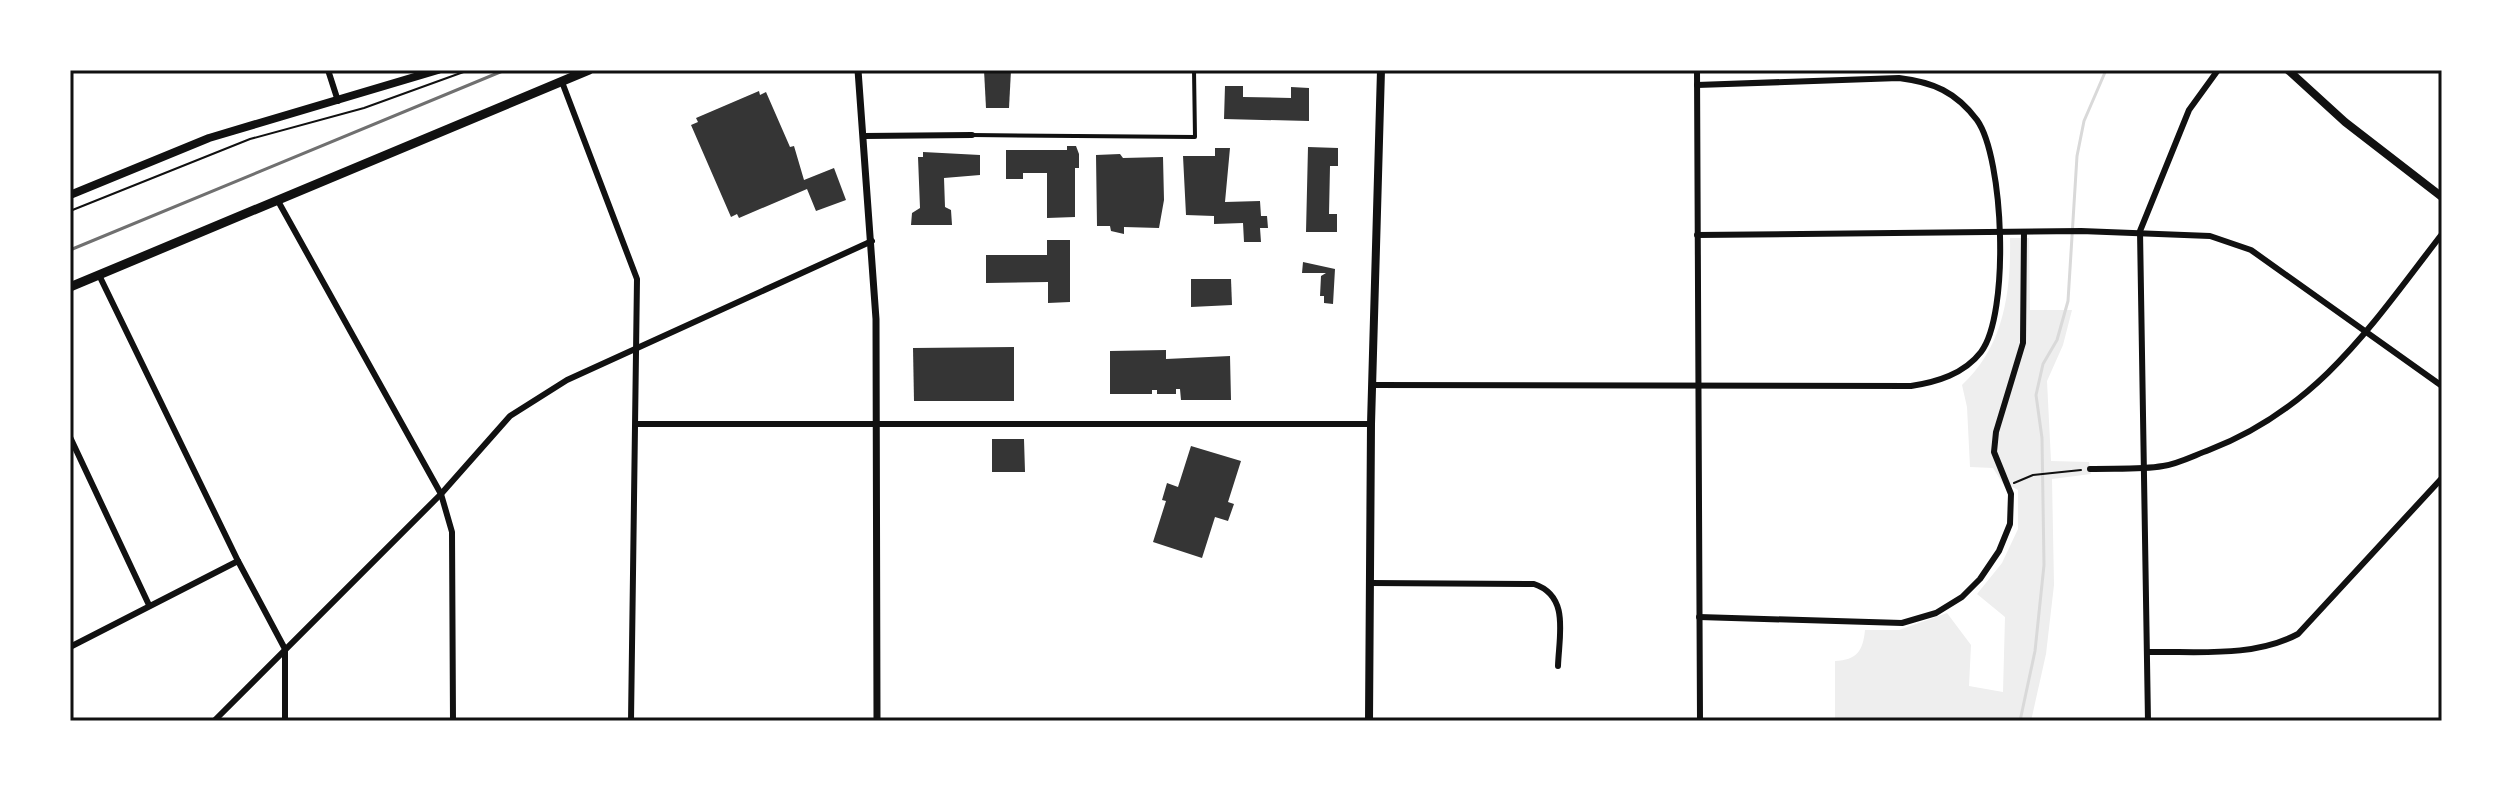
<svg xmlns="http://www.w3.org/2000/svg" width="2512" height="791" font-family="Roboto,sans-serif">
<style>
.green{fill:#eee}
.lines{fill:none;stroke-linecap:round;stroke-linejoin:round}
.stream{stroke:#d9d9d9;stroke-width:3}
.building{fill:#353535}
.path{stroke:#111;stroke-width:2}
.pedestrian{stroke:#111;stroke-width:4}
.minor{stroke:#111;stroke-width:6}
.tertiary{stroke:#111;stroke-width:7}
.secondary{stroke:#111;stroke-width:8}
.primary{stroke:#111;stroke-width:9}
.rail{stroke:#707070;stroke-width:3}
.neatline{fill:none;stroke:#111;stroke-width:3}
</style>
<rect width="100%" height="100%" fill="#fff"/>
<path class="green" d="M2010,238h19l1,72h42l-9,35 -16,36 4,80 38,1 2,12 -39,5 2,106 -8,69 -15,67h-201l5,-3v-57c22,-1 28,-10 30,-31h34l48,-17 24,32 -2,41 34,6 2,-75 -28,-23 25,-31 16,-34v-39l-9,-5 -4,2 -12,-19 -23,-1 -3,-60 -5,-22c42,-39 49,-93 48,-147z"/>
<g class="lines">
<path class="stream" d="M2020,721l15,-70 9,-86 -2,-127 -6,-43 7,-31 14,-24 11,-39 9,-145 7,-35 22,-51"/>
</g>
<g class="building">
<path d="M984,70h27l-2,38h-23z"/>
<path d="M1225,86h18v11l48,1v-11l18,1v33l-85,-2z"/>
<path d="M759,91l1,4 6,-3 24,55 4,-1 10,34 30,-12 12,32 -30,11 -9,-22 -68,29 -2,-4 -6,3 -40,-92 7,-3 -2,-4z"/>
<path d="M1067,146h9l3,8v14h-4v49l-28,1v-45h-24v6h-17v-29h61z"/>
<path d="M1308,147l30,1v18h-8l-1,48h8v18h-31z"/>
<path d="M1215,148h15l-5,54 35,-1 1,15h6l1,12h-8l1,14h-17l-1,-19 -29,1v-8l-28,-1 -3,-59h32z"/>
<path d="M923,152l57,3v20l-36,3 1,29 6,3 1,15h-41l1,-12 8,-5 -2,-51h5z"/>
<path d="M1120,154l3,4 40,-1 1,43 -5,28 -35,-1v7l-13,-3 -1,-5h-13l-1,-71z"/>
<path d="M1047,240h23v62l-22,1v-21l-62,1v-28h61z"/>
<path d="M1303,262l32,7 -2,35 -9,-1v-7h-4l1,-20 5,-3h-24z"/>
<path d="M1191,279h40l1,26 -41,2z"/>
<path d="M1014,347v54h-100l-1,-53z"/>
<path d="M1166,350v9l64,-3 1,44h-50l-1,-11h-4v5h-19v-4h-5v4h-42v-43z"/>
<path d="M992,439h32l1,33h-33z"/>
<path d="M1191,446l50,15 -13,41 6,2 -6,17 -13,-4 -13,41 -49,-16 13,-41 -4,-1 5,-17 11,4z"/>
</g>
<g class="lines">
<g class="path">
<path d="M70,211l180,-72 114,-31 105,-38"/>
<path d="M2014,483l19,-8 48,-5"/>
</g>
<path class="pedestrian" d="M972,135l223,2 -1,-67"/>
<g class="minor">
<path d="M328,70l10,31"/>
<path d="M1697,70l3,651"/>
<path d="M562,82l75,197 -6,442"/>
<path d="M864,136l108,-1"/>
<path d="M278,201l163,293 11,38 1,189"/>
<path d="M1697,235l384,-4 129,5 41,14 191,136"/>
<path d="M99,275l139,286 47,88v72"/>
<path d="M1372,385l539,1c26,-4 53,-12 70,-34 29,-38 23,-194 -4,-232 -21,-28 -44,-38 -78,-42l-202,7"/>
<path d="M637,424h734"/>
<path d="M70,437l79,168"/>
<path d="M2090,469c24,-1 50,1 73,-3 15,-2 32,-11 46,-16 110,-42 164,-127 233,-216"/>
<path d="M1370,583l164,1c36,12 25,51 24,82"/>
<path d="M1699,617l203,6 34,-10 26,-16 18,-18 19,-28 11,-27 1,-30 -17,-42 2,-20 27,-89 1,-111"/>
<path d="M70,647l168,-86"/>
<path d="M2148,652c49,-1 105,6 150,-18l144,-156"/>
<path d="M214,721l227,-227 69,-78 57,-36 305,-139"/>
<path d="M2148,721l-8,-490 49,-121 29,-40"/>
</g>
<path class="tertiary" d="M858,70l18,249 1,402"/>
<g class="secondary">
<path d="M2288,70l57,52 97,75"/>
<path d="M70,195l139,-57 229,-68"/>
<path d="M1369,721l2,-297 10,-354"/>
</g>
<path class="primary" d="M70,287l519,-217"/>
<path class="rail" d="M70,250l435,-180"/>
</g>
<rect width="2512" height="791" fill="none" stroke="#ffffff" stroke-width="144"/>
<rect x="72" y="72" width="2368" height="647" class="neatline"/>
</svg>
